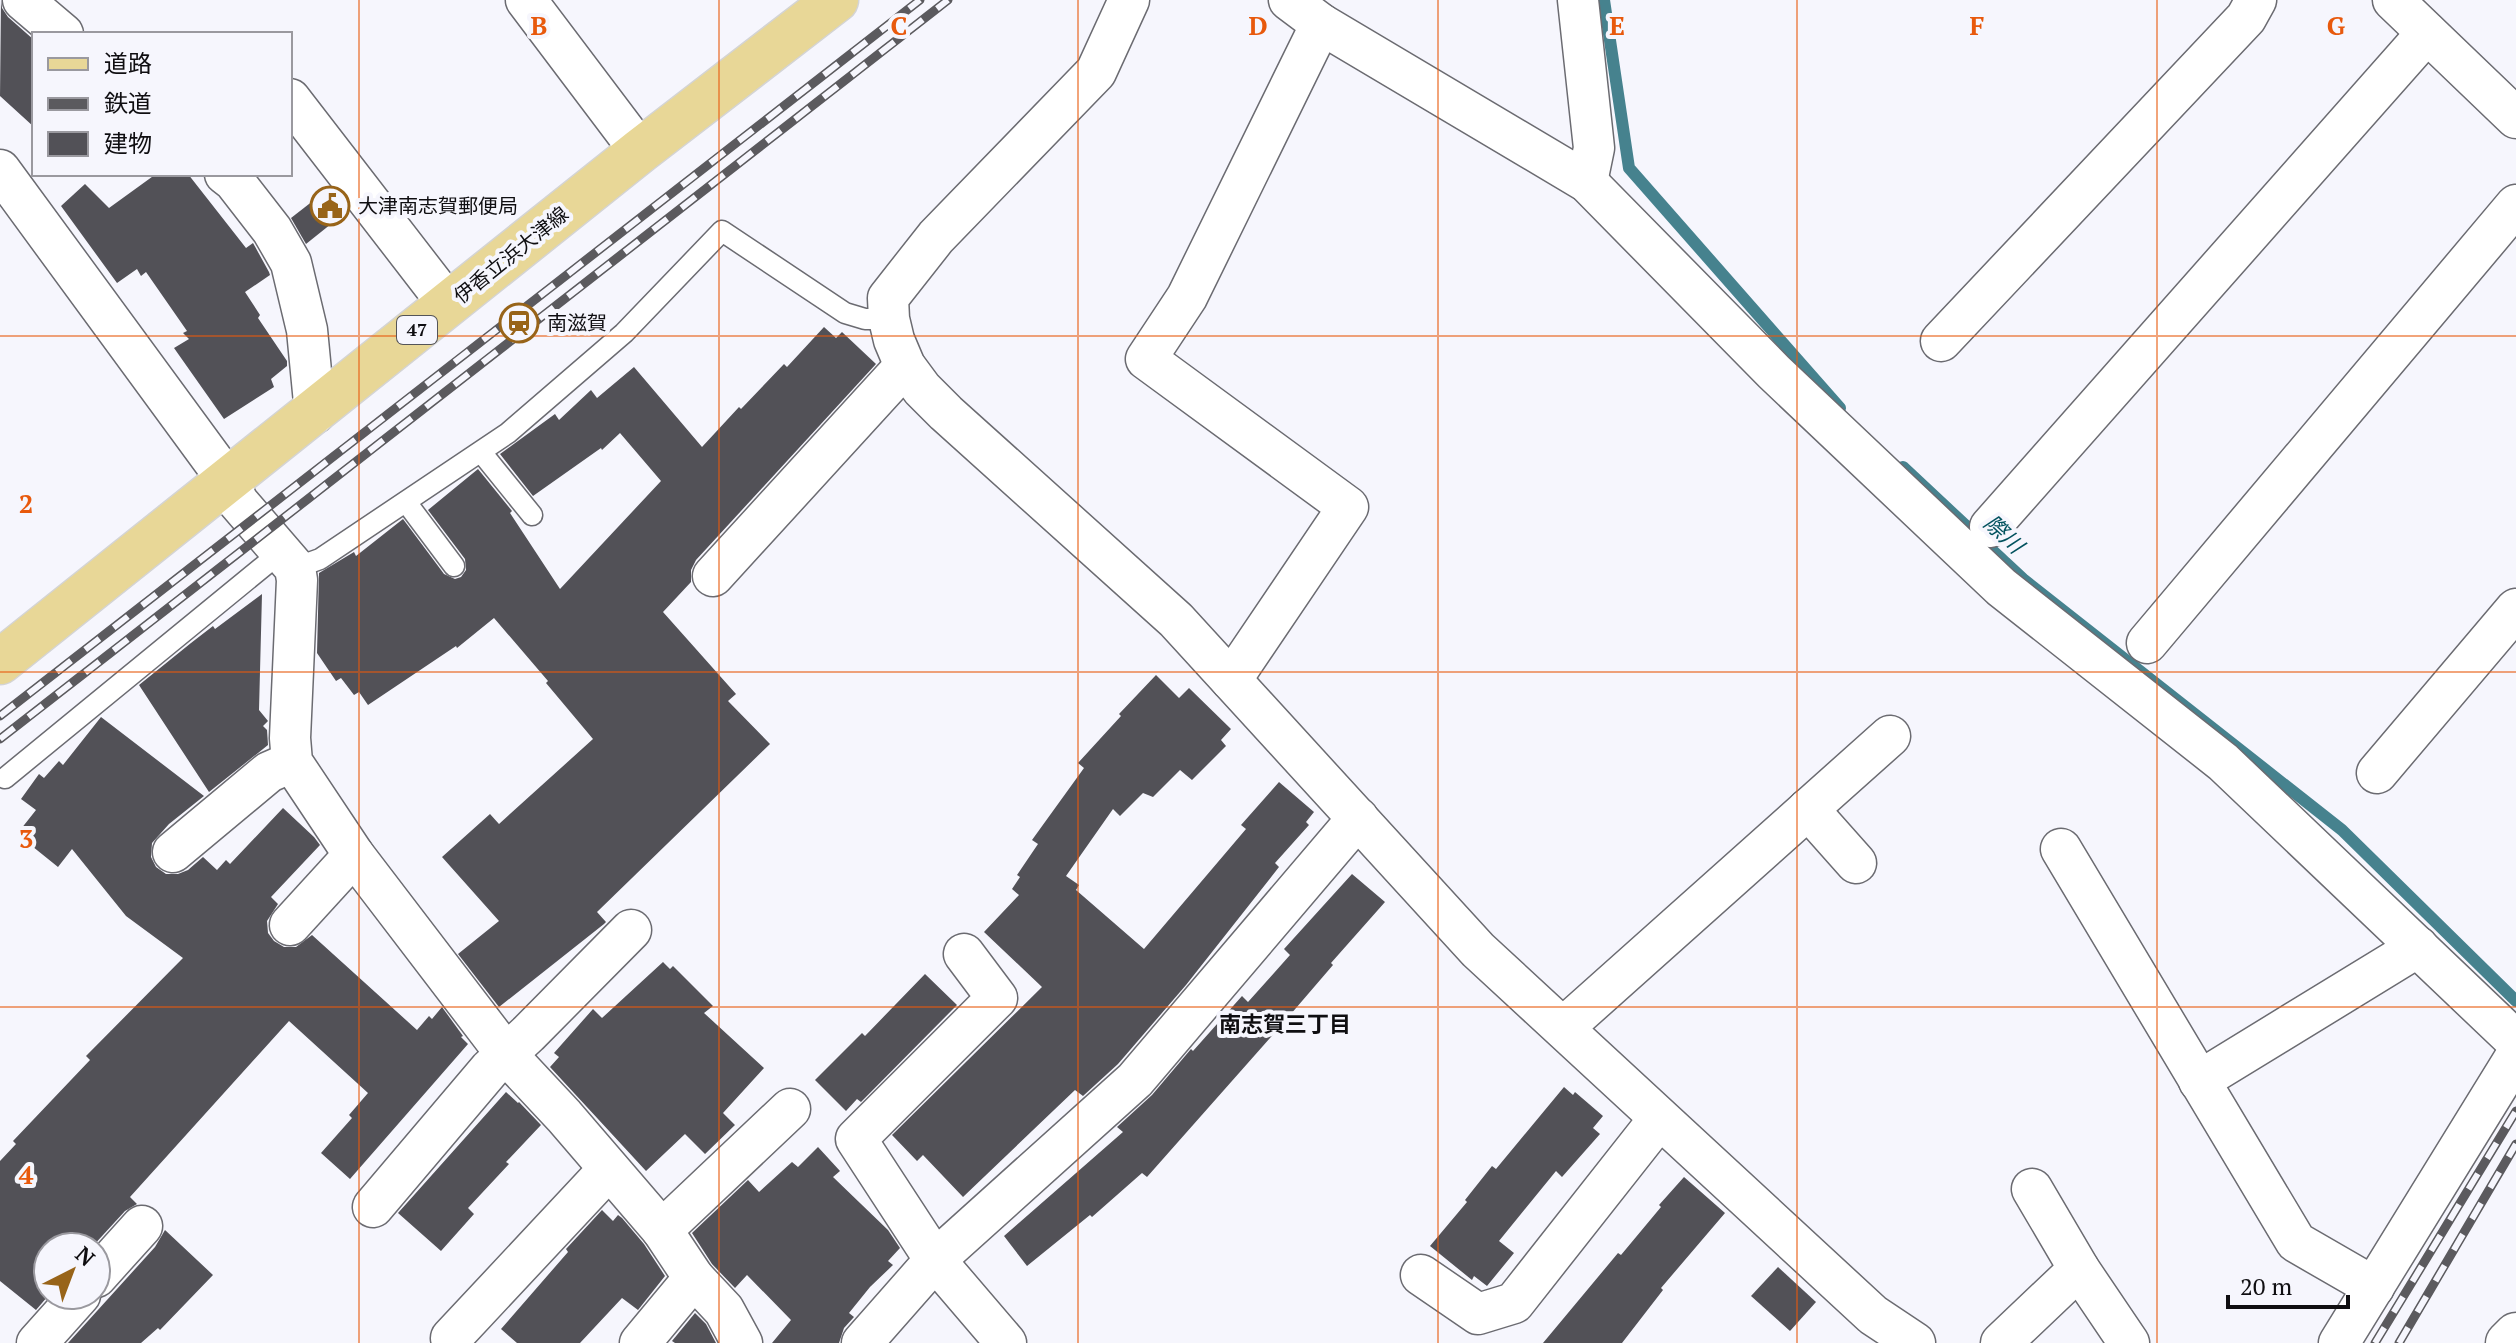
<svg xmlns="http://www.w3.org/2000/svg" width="2516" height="1343" font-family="'PT Serif','Noto Sans JP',serif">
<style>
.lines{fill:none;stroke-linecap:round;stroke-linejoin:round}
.stream{stroke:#46828e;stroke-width:12}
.building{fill:#525157}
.lane-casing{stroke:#6b6b71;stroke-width:23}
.street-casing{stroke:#6b6b71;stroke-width:43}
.secondary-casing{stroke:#6b6b71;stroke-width:47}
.primary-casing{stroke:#d4d4d4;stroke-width:47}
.lane{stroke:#fff;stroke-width:20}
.street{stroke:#fff;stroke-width:40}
.secondary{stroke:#fff;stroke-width:44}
.primary{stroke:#e8d797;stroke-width:44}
.rail-casing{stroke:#5b5a5e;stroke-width:9}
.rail{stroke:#f6f6fd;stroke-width:6;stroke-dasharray:18;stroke-linecap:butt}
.grid{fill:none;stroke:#e8590c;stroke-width:2;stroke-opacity:0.55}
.labels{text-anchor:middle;stroke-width:8;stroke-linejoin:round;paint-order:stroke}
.shield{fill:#f6f6fd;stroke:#545458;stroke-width:2}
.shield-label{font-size:18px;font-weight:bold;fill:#0f0e11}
.poi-label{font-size:20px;fill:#0f0e11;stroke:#f6f6fd;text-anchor:start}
.street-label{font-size:20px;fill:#0f0e11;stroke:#f6f6fd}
.water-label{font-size:22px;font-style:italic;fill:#02525e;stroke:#f6f6fd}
.neighbourhood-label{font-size:22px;font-weight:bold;fill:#0f0e11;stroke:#f6f6fd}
.grid-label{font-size:26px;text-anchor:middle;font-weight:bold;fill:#e8590c;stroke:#f6f6fd;stroke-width:8;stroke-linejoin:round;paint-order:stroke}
</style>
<rect width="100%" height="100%" fill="#f6f6fd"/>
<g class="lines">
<g class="stream">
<path d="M1604,0l25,168 211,240"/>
<path d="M1903,467l120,112 319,251 174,171"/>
</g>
</g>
<g class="building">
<path d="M1,0l1,8 6,9 26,23v87l-34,-31z"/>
<path d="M156,174h32l58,74 7,-5 16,29 1,3 -25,17 15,23 -2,3 29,43v5l-16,13 3,8 -50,32 -50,-71 15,-9 -6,-6 4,-2 -41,-59 -5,4 -4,-7 -20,14 -56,-77 24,-22 24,24z"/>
<path d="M318,197l18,23 -30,24 -15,-26z"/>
<path d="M824,327l12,11 6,-6 34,32 -180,196 -5,10v12l-28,30 73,82 -8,7 42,43 -173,168 9,10 -2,2 -105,83 -41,-53 41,-33 -57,-64 48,-43 9,10 94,-85 -47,-56 2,-2 -54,-63 -37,30 -1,-2 -88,59 -9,-13 -5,3 -13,-17 -5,3 -19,-28 2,-80 35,-21 2,4 47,-37 41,55 11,5 6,-2 5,-7 -1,-11 -37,-49 50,-41 34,42 -2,2 50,76 101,-108 -41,-48 -18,17 -1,-2 -68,48 -33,-42 55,-40 4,6 32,-30 6,8 37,-31 68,80 37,-40 2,2 43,-45 3,3z"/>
<path d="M262,594l-3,116 9,11 -5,5 4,4 1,15 -59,47 -70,-107 52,-42 22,-17 2,3z"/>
<path d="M1156,675l23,23 10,-10 42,41 -10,11 5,6 -34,34 -12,-10 -27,27 -10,-4 -23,23 -7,-7 -47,67 13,9 -3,5 68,59 102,-120 -5,-4 38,-43 35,30 -8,10 3,3 -34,38 4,4 -93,118 -68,79 -35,32 -8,-6 -112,107 -40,-42 -6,6 -25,-26 150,-148 -58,-55 35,-37 -7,-6 8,-12 -3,-2 21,-31 -6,-4 52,-72 -6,-5 43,-47 -2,-2z"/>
<path d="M101,717l103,79 -35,28 -17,19 -1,14 5,10 10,7h12l10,-4 15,-13 14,13 9,-10 4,4 53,-56 31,29 6,8 -49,52 7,7 -11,17 1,12 6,8 10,6h12l16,-12 105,95 12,-14 3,3 10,-12 21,29 -2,1 7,7 -118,135 -29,-26 31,-35 -3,-3 19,-22 -79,-72 -159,176 7,7 -12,7 -33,36h-44v49l-12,14 -36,-29v-120l16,-17 -3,-3 77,-81 -4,-4 97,-98 -57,-42 -54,-67 -14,18 -41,-33 19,-24 -15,-11 18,-25 5,4 15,-17 4,4z"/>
<path d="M1352,874l33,28 -54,61 2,2 -55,64 -131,148 -5,-4 -50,44 -2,-2 -63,51 -23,-30 119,-104 -6,-5 35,-32 39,-46 2,2 49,-55 6,6 42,-47 -6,-6z"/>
<path d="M663,962l7,7 3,-3 40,40 -9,7 60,55 -41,45 12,12 -30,29 -20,-20 -39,37 -96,-104 9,-10 -5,-4 39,-44 9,9z"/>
<path d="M925,974l32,31 -96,97 -4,-3 -11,12 -31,-31 47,-47 3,3z"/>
<path d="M1564,1087l9,8 2,-3 28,24 -10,12 7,6 -38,43 -6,-6 -57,70 15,12 -27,33 -13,-10 -2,4 -42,-34 37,-44 -2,-2 27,-34 4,3z"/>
<path d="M506,1092l12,11 1,-1 22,23 -35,37 3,2 -41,44 6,6 -33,37 -43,-38z"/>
<path d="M818,1147l22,24 -7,6 55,53 12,18 -12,13 5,4 -23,22 -21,26 5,4 -10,11 -5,15h-67l19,-23 -44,-45 -12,13 -23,-24 -20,-31 56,-53 11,12 33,-30 6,5z"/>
<path d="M1684,1177l41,36 -64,75 2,2 -41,53h-79l75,-90 3,2 40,-48 -2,-2z"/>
<path d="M602,1210l11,11 5,-6 4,3 22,26 21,32 -27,34 -16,-12 -42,45h-63l-16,-14 67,-77 -2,-3z"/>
<path d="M165,1230l48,45 -53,55 -2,-2 -17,15h-73l87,-96z"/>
<path d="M1778,1267l38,35 -26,29 -39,-35z"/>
<path d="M695,1313l11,11 10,19h-41l-3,-2z"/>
</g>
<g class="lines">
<defs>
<g id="lane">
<path d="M481,452l51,63"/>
<path d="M406,502l48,64"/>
<path d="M295,568l25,-9 188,-126 116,-100 98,-102 123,82 20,6h24"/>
<path d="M5,778l276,-226"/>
</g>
<g id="street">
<path d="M23,0l40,34"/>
<path d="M526,0l114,151"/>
<path d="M1129,0l-33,72 -160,165 -48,61 1,21 5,21 11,26 17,23 24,24 230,207 302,330 395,365 42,28"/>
<path d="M1289,0l32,24 266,158 187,190 227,215 222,175 293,279"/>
<path d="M1578,0l16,148 -7,34"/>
<path d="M2393,0l123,118"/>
<path d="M290,99l159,206"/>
<path d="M0,170l228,311 10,21 57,66 2,12 -7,158 2,24 62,93 152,199 58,62 98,114 32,48 30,32 18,33"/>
<path d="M225,174l9,7 38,49 19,33 16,67 8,83"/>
<path d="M1941,341l305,-323 10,-18"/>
<path d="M1990,527l437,-494"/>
<path d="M713,576l192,-210"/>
<path d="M2147,643l369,-438"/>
<path d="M1231,680l117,-173 -202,-148 41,-62 134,-273"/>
<path d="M2377,773l139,-164"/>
<path d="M1808,809l48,54"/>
<path d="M2061,849l235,393 78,45"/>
<path d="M173,852l96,-80 23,-10"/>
<path d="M290,925l64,-70"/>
<path d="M964,954l33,44 -141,141 79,121 71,83"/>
<path d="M1563,1028l327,-292"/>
<path d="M2199,1081l219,-134"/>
<path d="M2032,1189l47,80 50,74"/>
<path d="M373,1207l117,-138 38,-35 103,-104"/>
<path d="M662,1230l128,-121"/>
<path d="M1421,1275l57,39 36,-11 145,-184"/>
<path d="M96,1277l46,-51"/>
<path d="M451,1338l158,-169"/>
<path d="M37,1343l43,-48"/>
<path d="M640,1343l54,-65"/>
<path d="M862,1343l73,-83 200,-180 223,-262"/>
<path d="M2001,1343l78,-74"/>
<path d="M2339,1343l177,-287"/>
</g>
<path id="secondary" d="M2508,1343l8,-8"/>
<path id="primary" d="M0,662l640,-511 196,-151"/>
</defs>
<use href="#lane" class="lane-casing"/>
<use href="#street" class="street-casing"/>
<use href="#secondary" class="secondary-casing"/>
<use href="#primary" class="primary-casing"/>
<use href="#lane" class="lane"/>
<use href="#street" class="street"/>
<use href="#secondary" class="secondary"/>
<use href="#primary" class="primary"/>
<defs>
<g id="rail">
<path d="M0,716l920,-716"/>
<path d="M0,739l948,-739"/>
<path d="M2375,1343l141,-232"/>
<path d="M2399,1343l117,-199"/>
</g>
</defs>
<use href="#rail" class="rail-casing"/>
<use href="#rail" class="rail"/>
</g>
<path class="grid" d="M359,0v1343M719,0v1343M1078,0v1343M1438,0v1343M1797,0v1343M2157,0v1343M0,336h2516M0,672h2516M0,1007h2516"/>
<defs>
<symbol id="civic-ring" viewBox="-11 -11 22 22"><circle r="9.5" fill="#f6f6fd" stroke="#986419" stroke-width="1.5"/><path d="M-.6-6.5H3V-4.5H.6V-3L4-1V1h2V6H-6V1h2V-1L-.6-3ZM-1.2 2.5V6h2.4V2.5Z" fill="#986419"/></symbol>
<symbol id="station-ring" viewBox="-11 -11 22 22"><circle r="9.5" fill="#f6f6fd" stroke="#986419" stroke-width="1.5"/><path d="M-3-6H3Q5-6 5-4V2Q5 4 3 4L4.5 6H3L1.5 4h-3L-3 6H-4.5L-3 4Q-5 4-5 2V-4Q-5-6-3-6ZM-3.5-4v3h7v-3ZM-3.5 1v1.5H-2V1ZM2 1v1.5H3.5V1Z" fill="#986419"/></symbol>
</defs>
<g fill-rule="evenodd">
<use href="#civic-ring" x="308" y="184" width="44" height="44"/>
<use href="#station-ring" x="497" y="301" width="44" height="44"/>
</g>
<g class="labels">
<rect class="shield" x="397" y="316" width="40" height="28" rx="6"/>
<g class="shield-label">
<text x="417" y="336">47</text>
</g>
<g class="poi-label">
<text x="358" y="213">大津南志賀郵便局</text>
<text x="547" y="330">南滋賀</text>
</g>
<g class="street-label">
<text transform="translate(511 255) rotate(-39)" y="7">伊香立浜大津線</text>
</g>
<g class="water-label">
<text transform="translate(2004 534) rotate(43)" y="8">際川</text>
</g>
<g class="neighbourhood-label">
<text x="1285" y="1032">南志賀三丁目</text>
</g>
</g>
<g class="grid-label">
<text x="539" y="35">B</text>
<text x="899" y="35">C</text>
<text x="1258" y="35">D</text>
<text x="1617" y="35">E</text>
<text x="1977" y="35">F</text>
<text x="2336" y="35">G</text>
<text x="26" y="513">2</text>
<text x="26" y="848">3</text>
<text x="26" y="1184">4</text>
</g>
<rect x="32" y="32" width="260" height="144" fill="#f6f6fd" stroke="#9a999f" stroke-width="2"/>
<rect x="48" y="58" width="40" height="12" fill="#e8d797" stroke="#9a999f" stroke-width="2"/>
<text x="104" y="72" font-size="24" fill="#0f0e11">道路</text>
<rect x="48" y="98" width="40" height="12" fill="#5b5a5e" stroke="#9a999f" stroke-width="2"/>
<text x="104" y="112" font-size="24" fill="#0f0e11">鉄道</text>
<rect x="48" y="132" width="40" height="24" fill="#525157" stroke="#9a999f" stroke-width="2"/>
<text x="104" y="152" font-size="24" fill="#0f0e11">建物</text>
<g transform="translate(72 1271) rotate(42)"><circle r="38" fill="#f6f6fd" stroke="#9a999f" stroke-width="2"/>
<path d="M0-6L14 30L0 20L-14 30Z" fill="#986419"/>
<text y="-12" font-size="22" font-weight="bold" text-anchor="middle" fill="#0f0e11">N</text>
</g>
<path d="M2228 1295v12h120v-12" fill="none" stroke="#0f0e11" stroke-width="4"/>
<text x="2240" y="1295" font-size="24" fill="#0f0e11" stroke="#f6f6fd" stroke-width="6" paint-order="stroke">20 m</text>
</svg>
